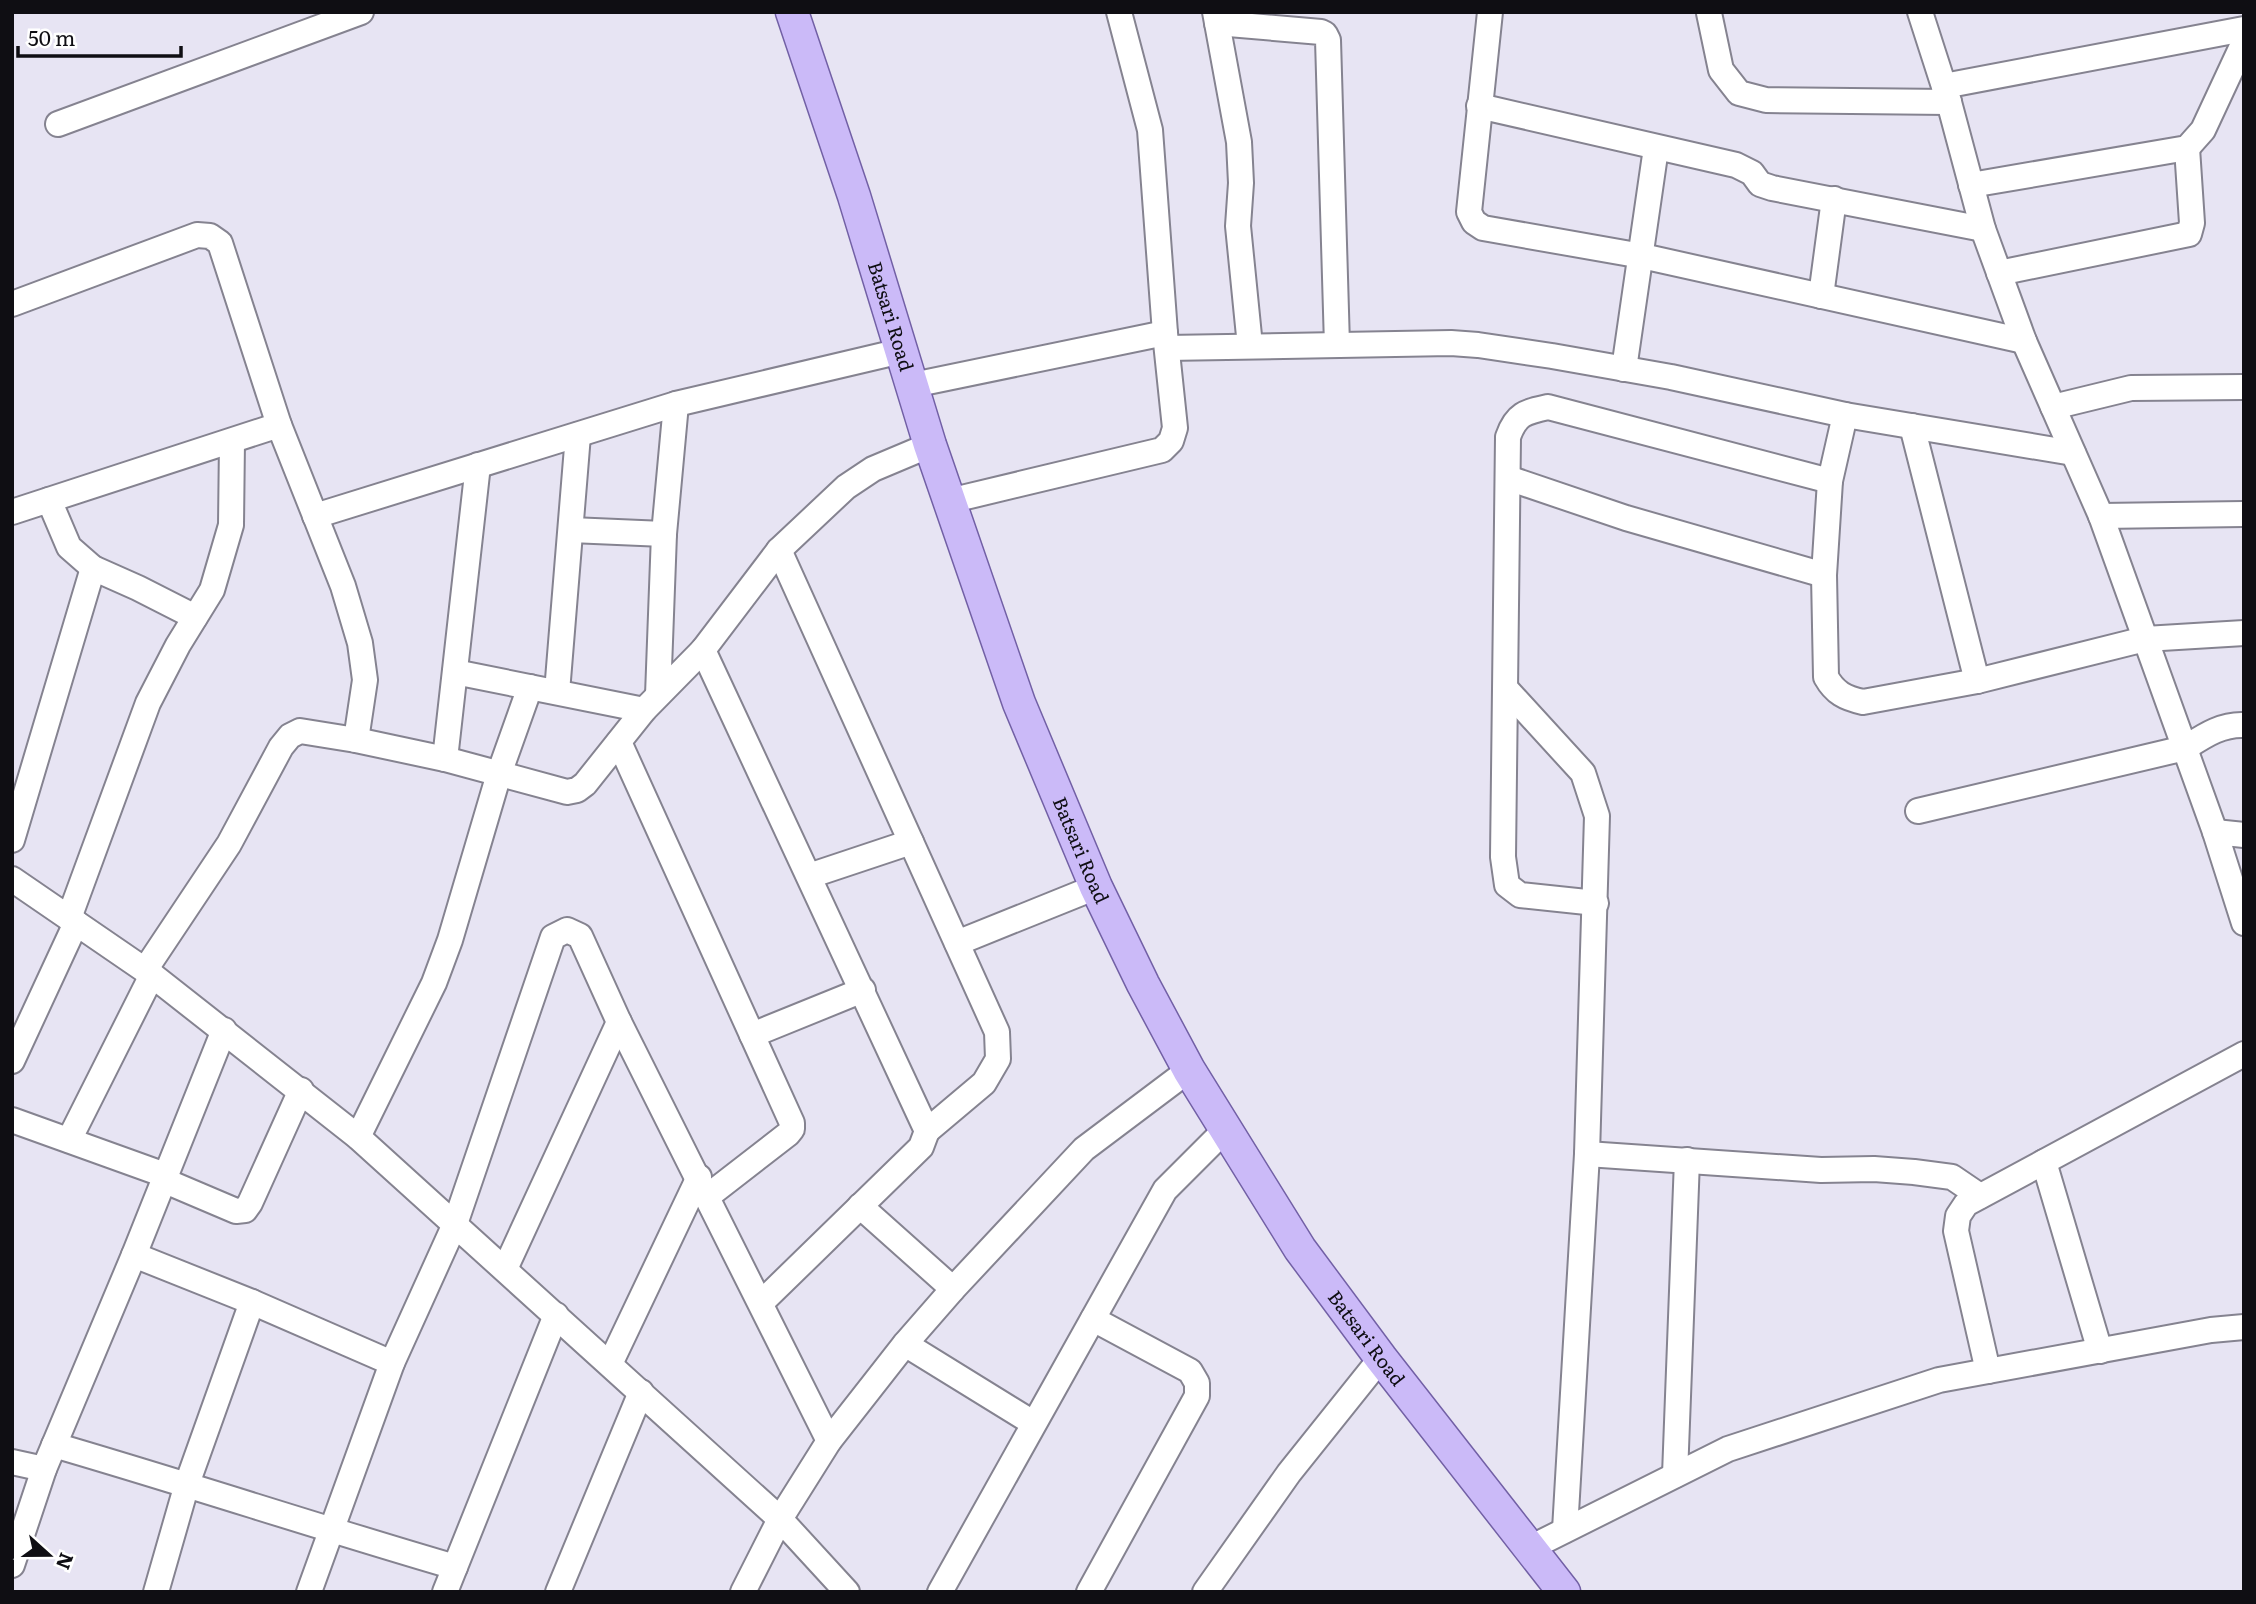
<svg xmlns="http://www.w3.org/2000/svg" width="2256" height="1604" font-family="Literata,serif">
<style>
.lines{fill:none;stroke-linecap:round;stroke-linejoin:round}
.minor-casing{stroke:#858390;stroke-width:28}
.major-casing{stroke:#7260a5;stroke-width:35}
.minor{stroke:#fff;stroke-width:24}
.major{stroke:#cbbaf8;stroke-width:32}
.labels{text-anchor:middle;stroke-width:5;stroke-linejoin:round;paint-order:stroke}
.street-label{font-size:19px;fill:#0f0e13;stroke:#fff}
</style>
<rect width="100%" height="100%" fill="#e7e4f3"/>
<g class="lines">
<defs>
<g id="minor">
<path d="M1215,12l24,130 2,41 -3,43 12,120"/>
<path d="M1490,12l-21,200 5,10 9,6 159,28 382,85"/>
<path d="M1920,12l29,90 34,127 41,112 77,175 114,316 29,91"/>
<path d="M1709,13l12,57 18,23 27,7 183,2"/>
<path d="M1217,23l104,9 4,2 3,6 9,305"/>
<path d="M1944,86l300,-57"/>
<path d="M1479,106l257,59 16,8 8,11 12,4 211,41"/>
<path d="M58,124l303,-112"/>
<path d="M1971,185l216,-37 16,-18 41,-88"/>
<path d="M1999,273l190,-39 3,-11 -5,-75"/>
<path d="M1821,296l13,-97"/>
<path d="M12,304l185,-69 13,1 10,7 59,182 64,161 17,57 5,37 -9,60"/>
<path d="M1167,348l284,-5 27,2 74,11 119,21 174,38 228,38"/>
<path d="M1624,369l32,-221"/>
<path d="M913,385l252,-52"/>
<path d="M2053,407l78,-19 113,-1"/>
<path d="M1845,415l-15,66 -6,94 2,102c9,16 19,21 37,25l114,-21 168,-42 99,-6"/>
<path d="M1912,426l65,255"/>
<path d="M1508,478l118,40 198,57"/>
<path d="M49,500l20,47 24,21 45,20 57,29"/>
<path d="M949,501l213,-51 9,-9 4,-13 -10,-95 -15,-203 -31,-118"/>
<path d="M12,512l267,-87"/>
<path d="M315,516l361,-112 225,-53"/>
<path d="M2101,516l143,-2"/>
<path d="M571,530l93,4"/>
<path d="M779,550l218,482 1,27 -14,24 -57,48"/>
<path d="M703,650l224,481 -6,16 -160,156"/>
<path d="M455,672l189,38"/>
<path d="M1507,690l76,83 14,43 -10,338 -22,376"/>
<path d="M557,692l21,-257"/>
<path d="M658,695l6,-161 12,-130"/>
<path d="M619,742l173,381v6l-4,5 -80,62"/>
<path d="M445,759l33,-294"/>
<path d="M1918,811l267,-63c19,-12 36,-24 59,-23"/>
<path d="M2215,832l29,3"/>
<path d="M12,840l81,-272"/>
<path d="M809,876l102,-34"/>
<path d="M12,879l140,96 206,162 422,382 67,73"/>
<path d="M1596,903l-76,-8 -13,-10 -4,-28 5,-420c8,-23 17,-25 40,-30l282,74"/>
<path d="M69,918l79,-215 30,-58 34,-55 19,-65 1,-84"/>
<path d="M957,943l139,-56"/>
<path d="M145,970l84,-126 52,-97 9,-11 10,-5 56,9 89,19 122,33 10,-2 8,-6 59,-74 59,-60 76,-100 67,-63 27,-18 57,-24"/>
<path d="M752,1035l111,-45"/>
<path d="M12,1061l64,-138"/>
<path d="M12,1120l153,55"/>
<path d="M358,1137l76,-154 16,-43 49,-166 31,-87"/>
<path d="M69,1140l83,-165"/>
<path d="M1587,1154l234,16 53,-1 40,3 38,5 28,19"/>
<path d="M2044,1162l56,189"/>
<path d="M163,1180l73,31 9,-1 5,-7 51,-113"/>
<path d="M860,1206l93,83"/>
<path d="M134,1255l118,47 140,61"/>
<path d="M505,1269l114,-247"/>
<path d="M905,1344l128,79"/>
<path d="M610,1364l89,-187"/>
<path d="M1988,1371l-32,-140 2,-15 8,-12 278,-150"/>
<path d="M54,1445c134,39 267,83 401,122"/>
<path d="M12,1462l32,7"/>
<path d="M1675,1475l12,-315"/>
<path d="M1530,1548l198,-99 211,-69 272,-50 33,-3"/>
<path d="M12,1565l32,-96 90,-214 90,-225"/>
<path d="M156,1592l31,-108 65,-182"/>
<path d="M309,1592l83,-229 63,-139 98,-287 14,-7 13,6 39,86 210,419"/>
<path d="M445,1592l111,-277"/>
<path d="M558,1592l83,-200"/>
<path d="M743,1592l37,-73 49,-78 76,-97 48,-55 131,-140 105,-79"/>
<path d="M940,1592l225,-402 60,-60"/>
<path d="M1089,1592l108,-196v-13l-7,-12 -97,-52"/>
<path d="M1205,1592l84,-119 92,-115"/>
</g>
<g id="major">
<path id="s1" d="M792,12l62,184 76,249 89,258 77,184 47,97 46,86 111,179 81,109 183,234"/>
</g>
</defs>
<use href="#minor" class="minor-casing"/>
<use href="#major" class="major-casing"/>
<use href="#minor" class="minor"/>
<use href="#major" class="major"/>
</g>
<g class="labels">
<g class="street-label">
<text dy="7" stroke="none"><textPath href="#s1" startOffset="320">Batsari Road</textPath></text>
<text dy="7" stroke="none"><textPath href="#s1" startOffset="887">Batsari Road</textPath></text>
<text dy="7" stroke="none"><textPath href="#s1" startOffset="1454">Batsari Road</textPath></text>
</g>
</g>
<rect width="2256" height="1604" fill="none" stroke="#0f0e13" stroke-width="28"/>
<g transform="translate(49 1555) rotate(111)" stroke="#ffffff" stroke-width="5" paint-order="stroke">
<path d="M0-5L12 26L0 18L-12 26Z" fill="#0f0e13"/>
<text y="-10" font-size="19" font-weight="bold" text-anchor="middle" fill="#0f0e13">N</text>
</g>
<path d="M18 46v10h163v-10" fill="none" stroke="#0f0e13" stroke-width="3.5"/>
<text x="28" y="46" font-size="21" fill="#0f0e13" stroke="#ffffff" stroke-width="5" paint-order="stroke">50 m</text>
</svg>
